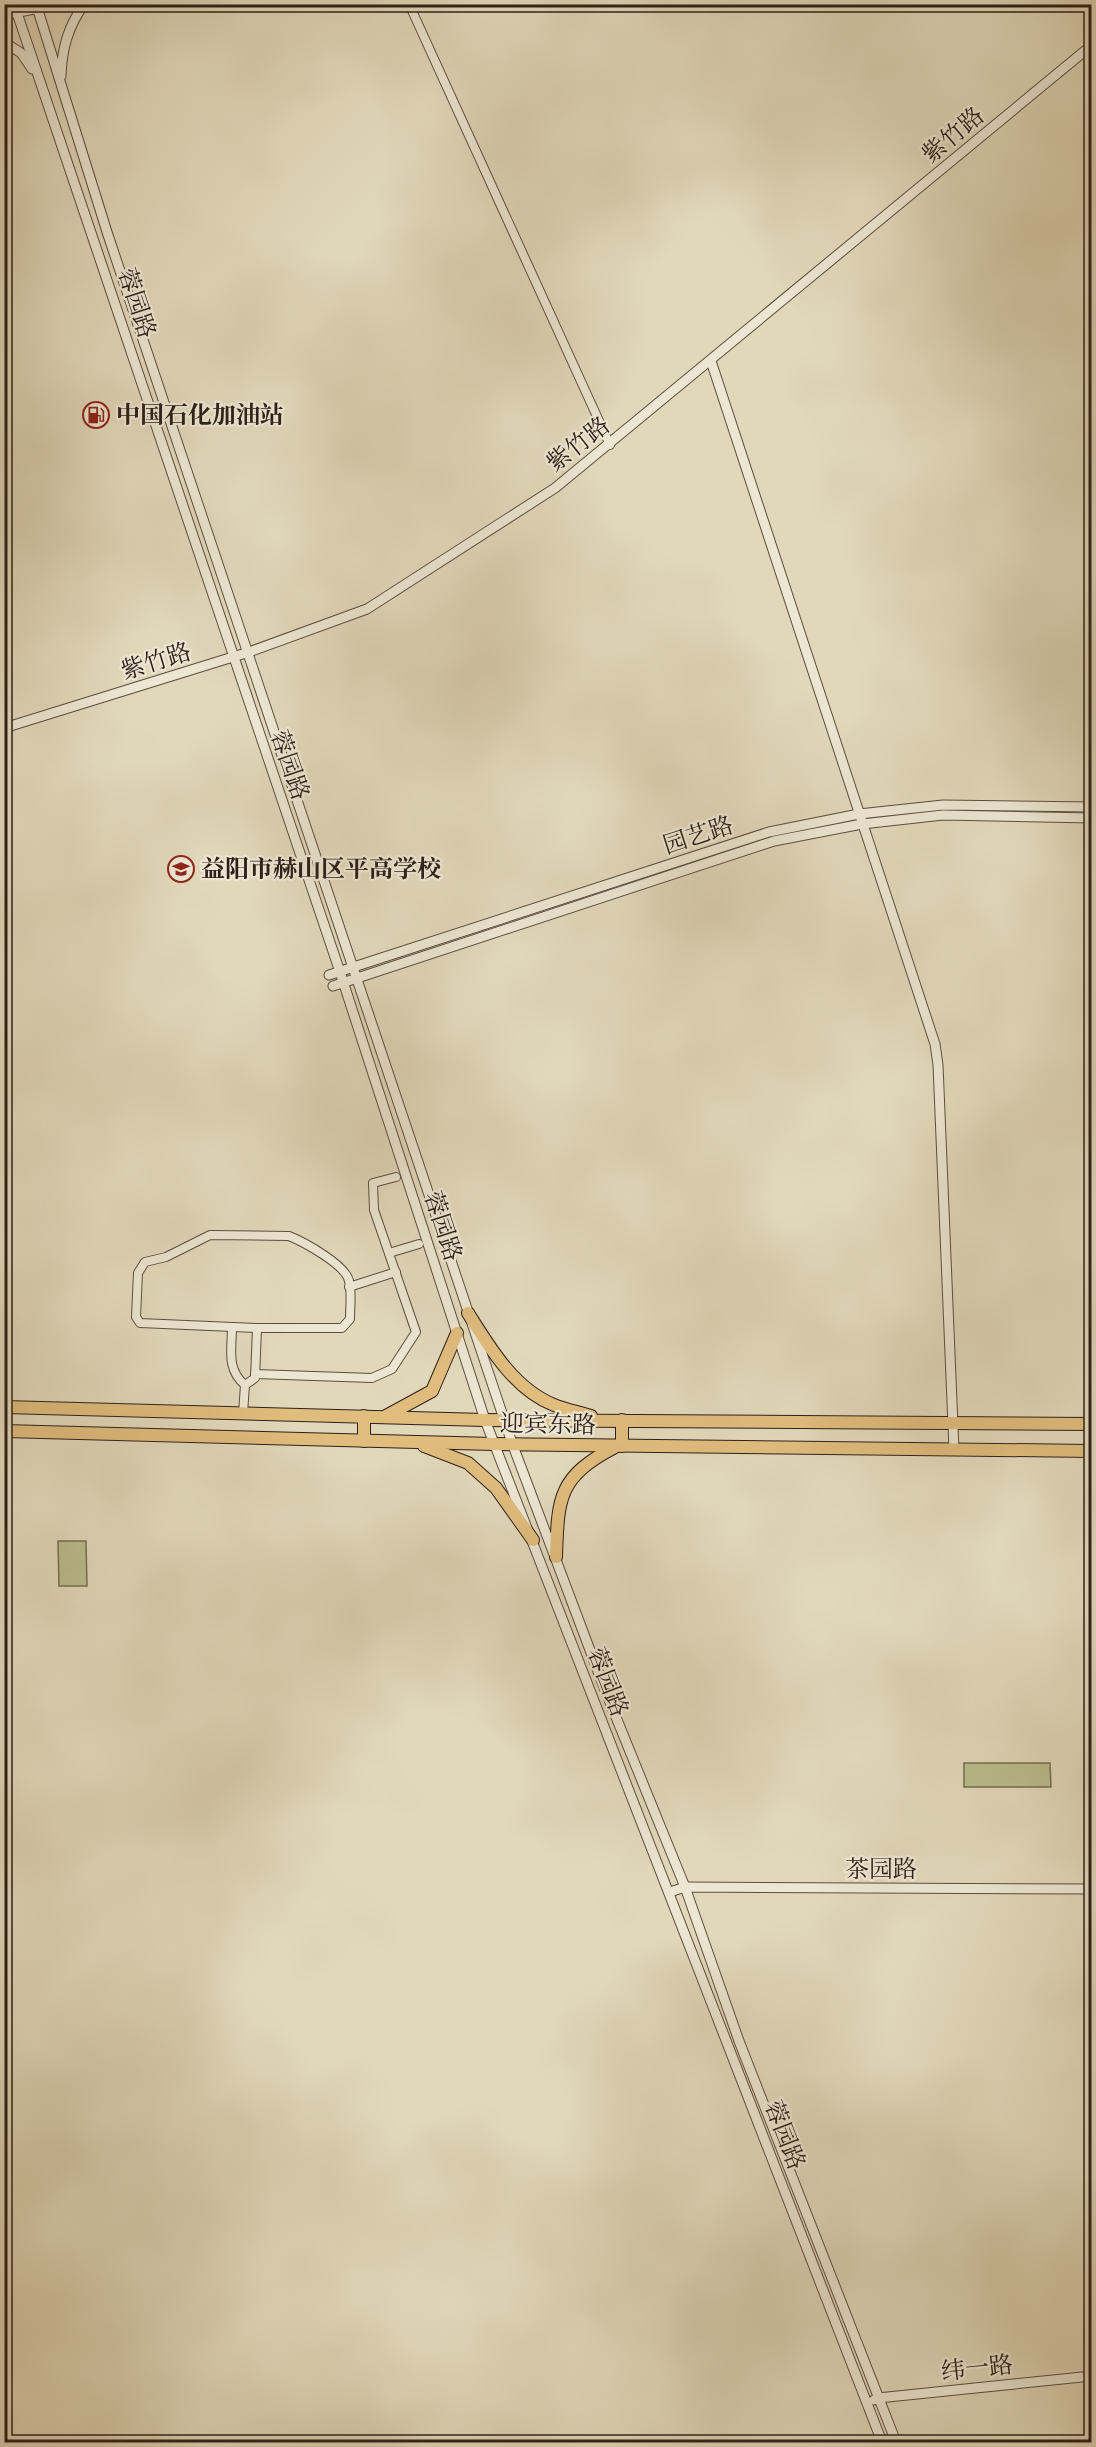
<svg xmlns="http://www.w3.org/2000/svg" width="1096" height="2447" font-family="'IM FELL Great Primer','Noto Serif SC',serif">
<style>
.green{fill:#babc8b;stroke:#746e52;stroke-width:1.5}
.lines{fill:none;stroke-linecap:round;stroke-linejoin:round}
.minor-casing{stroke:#5a4e42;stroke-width:10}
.tertiary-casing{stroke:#5a4e42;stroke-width:11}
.trunk-casing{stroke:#2d201a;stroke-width:14}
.minor{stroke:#ece6d2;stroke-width:8}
.tertiary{stroke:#ece6d2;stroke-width:9}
.trunk{stroke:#e0bc7d;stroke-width:12}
.labels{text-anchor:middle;stroke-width:4.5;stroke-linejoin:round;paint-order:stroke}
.street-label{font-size:24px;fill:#2d201a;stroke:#ece6d2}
.poi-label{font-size:24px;font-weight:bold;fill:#2d201a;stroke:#ece6d2;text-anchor:start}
</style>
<rect width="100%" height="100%" fill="#e1d8ba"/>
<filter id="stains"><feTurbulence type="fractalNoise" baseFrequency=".00333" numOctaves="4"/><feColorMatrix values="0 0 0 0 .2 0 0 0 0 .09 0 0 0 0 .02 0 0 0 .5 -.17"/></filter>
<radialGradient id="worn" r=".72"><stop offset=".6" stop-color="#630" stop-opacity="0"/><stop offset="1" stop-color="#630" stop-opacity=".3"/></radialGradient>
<g class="green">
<path d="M58,1541h28l1,45h-28z"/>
<path d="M964,1763h86l1,24h-87z"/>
</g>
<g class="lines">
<defs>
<g id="minor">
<path d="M409,4l201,441"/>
<path d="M210,1235l79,1c15,6 57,29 60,45 3,11 1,26 1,38l-8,9h-85l-117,-5 -4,-6 2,-44 7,-11 21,-5z"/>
<path d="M389,1253l30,-9"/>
<path d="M349,1287l47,-15"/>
<path d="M232,1327c0,22 -6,42 13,58l10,-7 2,-50"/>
<path d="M255,1374l117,4 20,-9 24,-37 -42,-122 -1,-27 23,-6"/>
<path d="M243,1413l2,-28"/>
</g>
<g id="tertiary">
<path d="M14,4l326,968 145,448 397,1022"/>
<path d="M36,4l71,228 405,1211 93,247 80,197 54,154 157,401"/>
<path d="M4,15l55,-11"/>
<path d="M4,42l17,11 11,16"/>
<path d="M61,76c1,-28 7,-49 23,-72"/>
<path d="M711,361l224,683 3,21 16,385"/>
<path d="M4,728l245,-76 118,-43 188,-121 537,-443"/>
<path d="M329,975l440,-143 90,-18 84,-9 149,2"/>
<path d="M333,986l441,-145 88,-17 81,-9 149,3"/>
<path d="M670,1892l15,-5 407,2"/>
<path d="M874,2400l4,-2 214,-22"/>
</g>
<g id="trunk">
<path d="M468,1313c22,35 46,76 86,92 12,5 25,7 37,11"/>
<path d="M4,1407l481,13 607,4"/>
<path d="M386,1416l46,-25 25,-58"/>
<path d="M622,1420v26"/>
<path d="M4,1431l490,13 598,7"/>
<path d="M364,1441v-25"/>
<path d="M424,1446l44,17 28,25 37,52"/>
<path d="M556,1557c2,-60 2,-80 59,-110"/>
</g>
</defs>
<use href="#minor" class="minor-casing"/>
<use href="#tertiary" class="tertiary-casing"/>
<use href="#trunk" class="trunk-casing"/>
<use href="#minor" class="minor"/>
<use href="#tertiary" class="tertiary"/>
<use href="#trunk" class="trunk"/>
</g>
<defs>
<symbol id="fuel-ring" viewBox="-11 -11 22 22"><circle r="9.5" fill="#ece6d2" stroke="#8f2418" stroke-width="1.5"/><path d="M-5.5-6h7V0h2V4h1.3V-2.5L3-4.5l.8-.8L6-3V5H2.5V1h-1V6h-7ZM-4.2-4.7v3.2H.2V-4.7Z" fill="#8f2418"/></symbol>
<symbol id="school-ring" viewBox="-11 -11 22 22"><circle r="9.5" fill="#ece6d2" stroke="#8f2418" stroke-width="1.5"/><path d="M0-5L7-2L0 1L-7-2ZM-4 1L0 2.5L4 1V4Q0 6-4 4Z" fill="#8f2418"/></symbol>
</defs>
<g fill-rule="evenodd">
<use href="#fuel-ring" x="81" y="400" width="30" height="30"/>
<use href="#school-ring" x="166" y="854" width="30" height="30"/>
</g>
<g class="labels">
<g class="street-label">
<text transform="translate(953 135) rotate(-40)" y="8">紫竹路</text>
<text transform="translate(137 303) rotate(72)" y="8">蓉园路</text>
<text transform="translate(578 444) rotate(-38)" y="8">紫竹路</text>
<text transform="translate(156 661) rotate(-17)" y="8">紫竹路</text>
<text transform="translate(290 765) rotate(71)" y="8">蓉园路</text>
<text transform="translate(698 835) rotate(-18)" y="8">园艺路</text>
<text transform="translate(443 1226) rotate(72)" y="8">蓉园路</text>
<text transform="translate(548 1424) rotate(1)" y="8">迎宾东路</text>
<text transform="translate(608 1682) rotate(69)" y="8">蓉园路</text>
<text x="881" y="1877">茶园路</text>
<text transform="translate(785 2135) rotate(69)" y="8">蓉园路</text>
<text transform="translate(977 2368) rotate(-6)" y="8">纬一路</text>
</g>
<g class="poi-label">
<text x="116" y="423">中国石化加油站</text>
<text x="201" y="877">益阳市赫山区平高学校</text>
</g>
</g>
<rect width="1096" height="2447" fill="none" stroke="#e1d8ba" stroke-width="24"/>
<rect x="6" y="6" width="1084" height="2435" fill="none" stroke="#2d201a" stroke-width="3"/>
<rect x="12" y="12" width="1072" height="2423" fill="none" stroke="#2d201a" stroke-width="1.5"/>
<rect width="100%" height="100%" filter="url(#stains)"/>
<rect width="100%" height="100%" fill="url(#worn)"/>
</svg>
